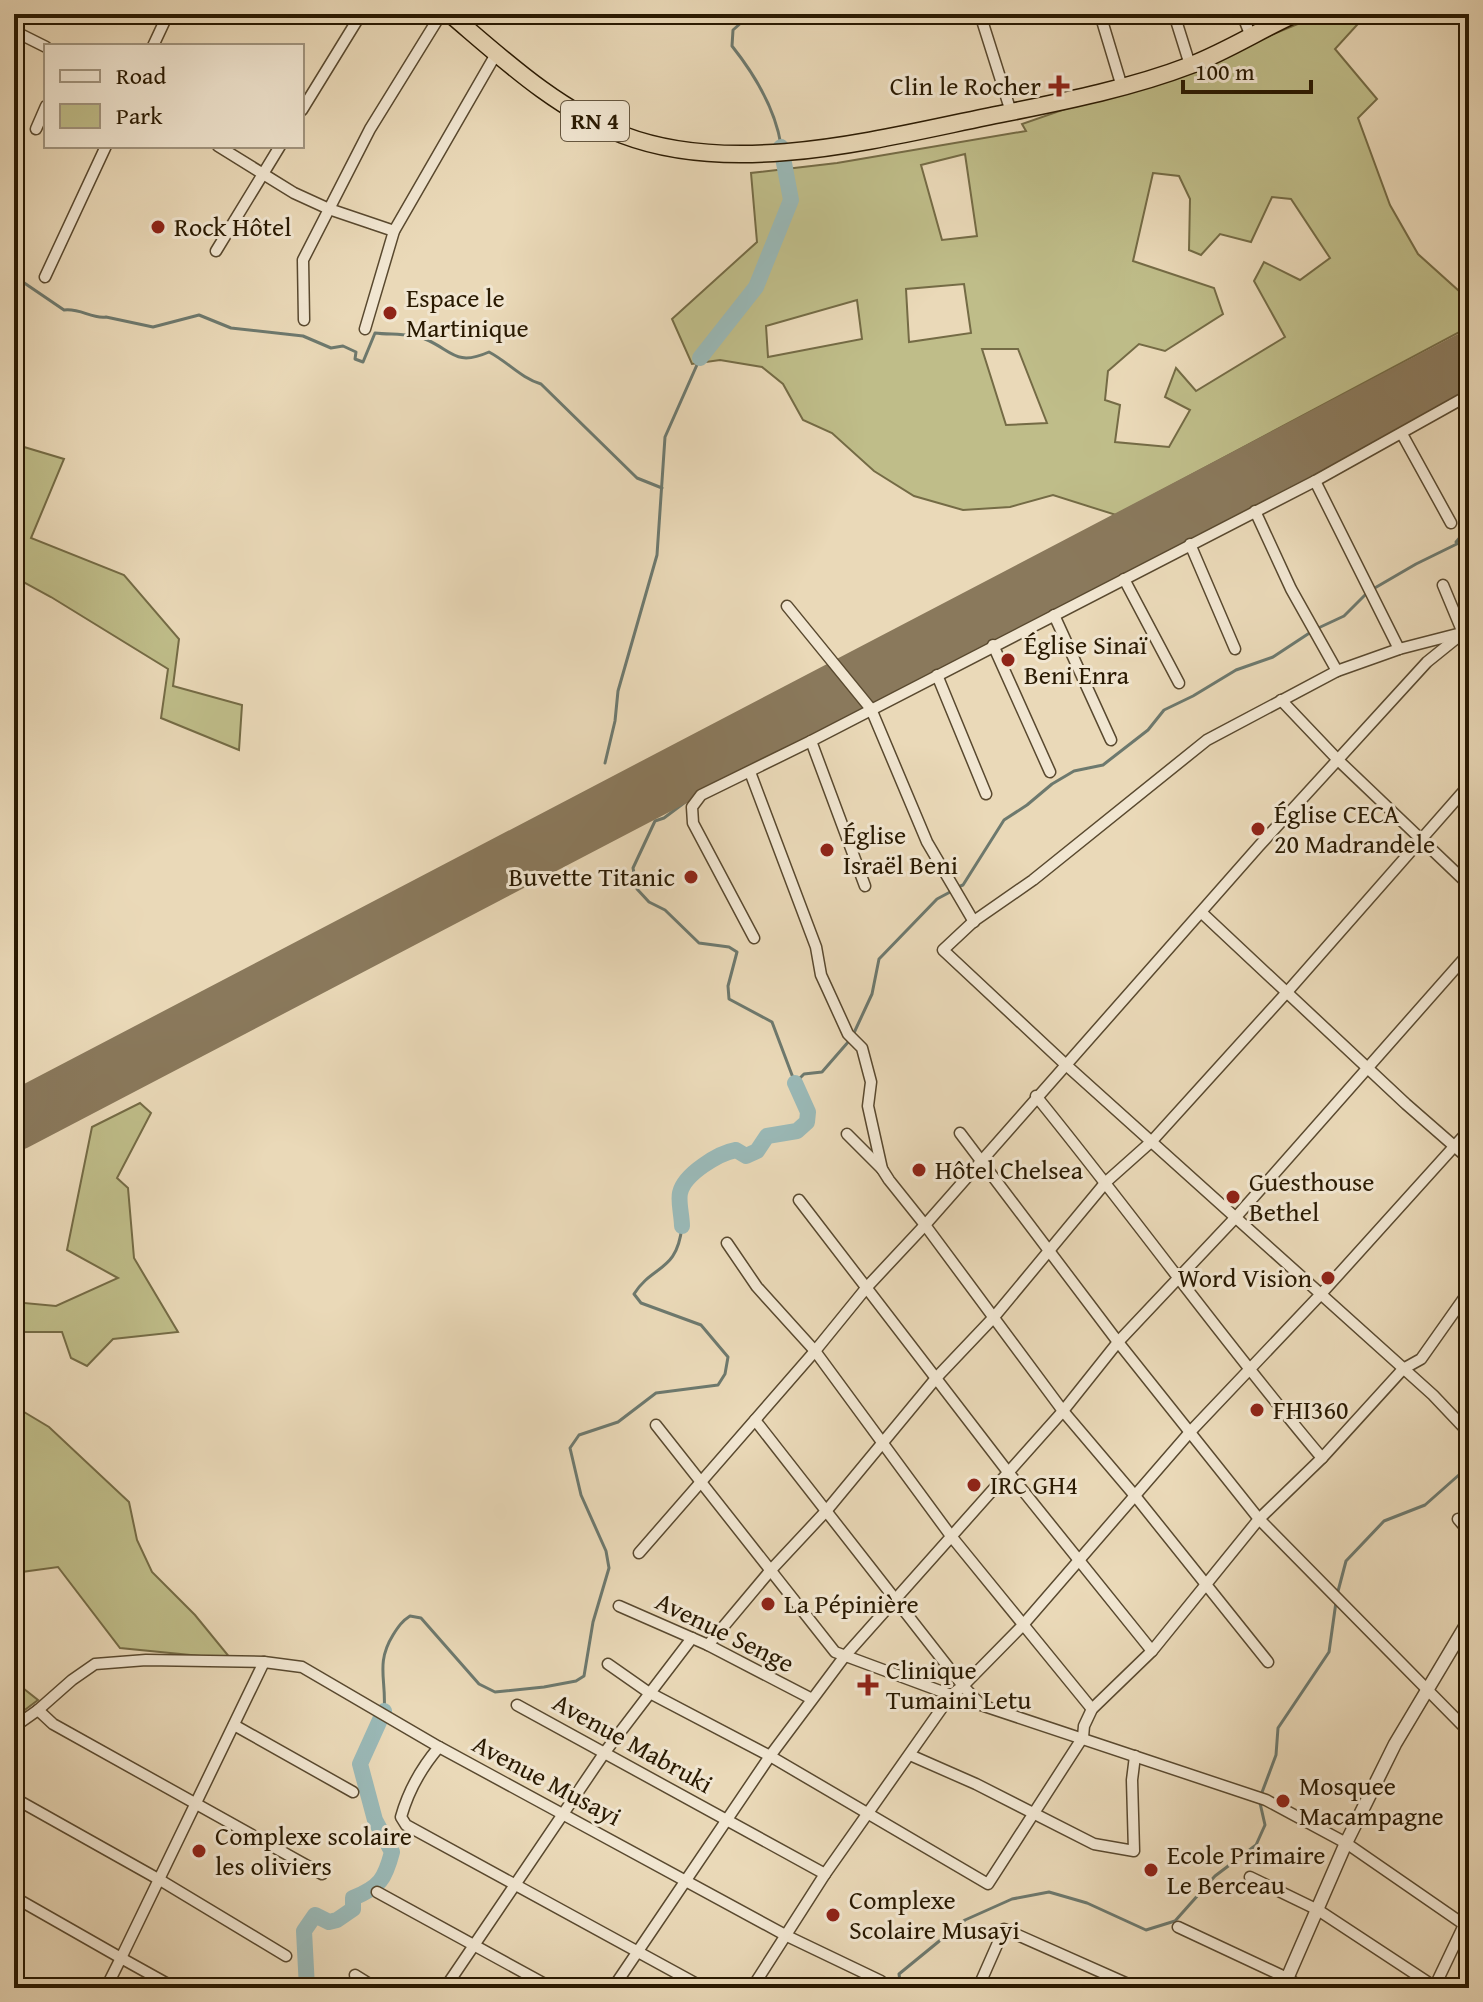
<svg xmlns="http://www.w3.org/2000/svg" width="1483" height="2002" font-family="'Gentium Book Plus',serif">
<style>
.green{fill:#bfbd89;stroke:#746b45;stroke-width:2;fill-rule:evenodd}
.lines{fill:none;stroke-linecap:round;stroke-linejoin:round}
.stream{stroke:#6d796e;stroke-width:3}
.river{stroke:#9ab9b7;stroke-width:16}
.runway{stroke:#8a795c;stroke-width:58}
.minor-casing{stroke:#59492f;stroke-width:13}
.tertiary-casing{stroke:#59492f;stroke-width:15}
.trunk-casing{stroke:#291901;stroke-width:19}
.minor{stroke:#f1e6d1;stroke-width:10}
.tertiary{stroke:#f1e6d1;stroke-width:12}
.trunk{stroke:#ead9b8;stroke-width:16}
.poi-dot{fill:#8f2418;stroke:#f1e6d1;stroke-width:3}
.labels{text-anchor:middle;stroke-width:6;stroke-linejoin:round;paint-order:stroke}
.shield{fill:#f1e6d1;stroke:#65563f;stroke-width:2}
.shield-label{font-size:24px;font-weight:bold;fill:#291901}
.poi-label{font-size:26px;fill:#291901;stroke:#f1e6d1;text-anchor:start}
.street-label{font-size:26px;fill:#291901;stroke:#f1e6d1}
</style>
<rect width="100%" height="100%" fill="#ead9b8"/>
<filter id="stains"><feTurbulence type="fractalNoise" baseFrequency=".0025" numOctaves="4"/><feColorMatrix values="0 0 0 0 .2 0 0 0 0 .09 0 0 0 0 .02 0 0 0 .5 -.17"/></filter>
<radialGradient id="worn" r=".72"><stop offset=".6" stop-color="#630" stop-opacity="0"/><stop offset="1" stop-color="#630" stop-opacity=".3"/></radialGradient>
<g class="green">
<path d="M1322,14h45l-32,35 42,50 -19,19 32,87 28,49 51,46v27l-353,188 -63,-20 -43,12 -47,3 -49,-14 -40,-25 -42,-38 -29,-13 -20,-36 -21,-17 -42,-7 -28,4 -20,-45 85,-77 -6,-69 86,-10 189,-32 -4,-7 210,-73zM965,154l12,82 -35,4 -21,-75zM1153,173l26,3 11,23 -1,51 12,5 19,-21 31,8 21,-45 19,2 39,59 -30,22 -36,-18 -10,19 31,56 -89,54 -20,-23 -11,29 25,13 -21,37 -54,-5 5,-37 -15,-5 3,-29 31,-27 26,7 58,-37 -9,-26 -81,-27zM964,284l7,49 -62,9 -3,-53zM857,300l5,39 -94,18 -2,-31zM982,349h36l29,74 -41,2z"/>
<path d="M14,444l50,15 -33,79 93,37 55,64 -6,47 69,19 -3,45 -78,-32 7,-49 -117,-72 -37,-20z"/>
<path d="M140,1103l11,10 -34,65 11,10 6,70 44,74 -65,7 -26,27 -16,-8 -9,-26h-48v-30l42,4 62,-28 -51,-28 25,-123z"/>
<path d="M14,1406l35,21 80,75 8,38 15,32 43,43 36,44 -111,-11 -62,-81 -44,6z"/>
<path d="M14,1681l24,19 -24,18z"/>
</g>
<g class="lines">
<g class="stream">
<path d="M751,14l-18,16 -1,16c23,29 43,62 49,99"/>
<path d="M14,276l50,34c17,-2 27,9 42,7l47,10 46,-12 32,13 72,8 28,12 12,-2 13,6 -1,7 8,3 12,-29c15,2 36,0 50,6 27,11 30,28 64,13 19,10 32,26 52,32l96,94 25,10"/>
<path d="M1456,542l13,-15"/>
<path d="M1373,589l43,-25 53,-26"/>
<path d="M898,690l490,-255"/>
<path d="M605,763l10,-42 3,-30 39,-136 8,-118 35,-79"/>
<path d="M696,794l-32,24 -9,3 -22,47 4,21 12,13 16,8 34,33 30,4 8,5 -9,34 1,13 43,23 23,61 9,-9 18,-2 27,-31"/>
<path d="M958,887l5,-2 41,-65 23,-15 25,-21 22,-13 29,-6 45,-35 16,-20 29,-14 43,-26 37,-13 41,-27 30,-14 23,-23"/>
<path d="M853,1035l19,-41 7,-35 58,-60 15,-8"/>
<path d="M1337,1595l9,-34 38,-40 41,-16 44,-39"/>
<path d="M384,1711c3,-30 -9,-47 9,-76 5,-8 9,-14 17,-19l11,2 58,66 16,8 49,-5 32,-6 8,-5 9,-54 16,-54 -3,-17 -25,-56 -11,-47 9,-13 39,-13 38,-29 62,-8 7,-11 3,-17 -27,-32 -60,-22 -7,-9c19,-30 43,-21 48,-68"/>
<path d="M1261,1795l15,-40 2,-27 51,-76 7,-50"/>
<path d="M901,1988l-2,-14 66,-54 47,-21 37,-7 38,11 59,27 29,-9 40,-45 41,-31 9,-20 -5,-22"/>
</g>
<g class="river">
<path d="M700,358l56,-71 35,-87 -10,-53"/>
<path d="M682,1226c0,-10 -4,-24 -2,-33 4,-19 39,-40 56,-43l10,6 11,-5 10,-15 30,-5 10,-9 1,-10 -13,-29"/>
<path d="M307,1988l-3,-57 11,-16 14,7 8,-2 16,-11v-11c27,-11 32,-19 39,-46l-17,-32 -15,-56 24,-53"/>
</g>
<path class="runway" d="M14,1122l1455,-761"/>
<defs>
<g id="minor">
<path d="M980,14l31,98"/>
<path d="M1100,14l22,73"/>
<path d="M1174,14l16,51"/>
<path d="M1242,14l8,20"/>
<path d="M14,31l32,16"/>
<path d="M153,46l15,-32"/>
<path d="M302,110l59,-96"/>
<path d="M36,129l10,-23"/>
<path d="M218,146l76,47 35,16 65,22"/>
<path d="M216,251l64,-105"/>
<path d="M45,277l61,-131"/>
<path d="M304,320l-1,-60 67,-131 71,-115"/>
<path d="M365,329l29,-98 102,-177"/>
<path d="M1402,434l49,89"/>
<path d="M1315,481l84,168"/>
<path d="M1255,511l36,78 46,82"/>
<path d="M1190,544l45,105"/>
<path d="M1124,579l55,104"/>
<path d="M787,606l84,103 56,133 47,80"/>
<path d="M1054,615l57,125"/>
<path d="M1469,631l-70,18 -62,22 -130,69 -174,140 -59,41 -31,29 122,114 368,331 36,38"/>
<path d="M993,645l57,127"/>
<path d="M937,675l49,119"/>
<path d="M1281,700l58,61 130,124"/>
<path d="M811,741l54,145"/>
<path d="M750,772l66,175 5,28 6,13 21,46 14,14 9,34 -3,24 14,63 7,11 36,45 138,186 73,86 132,165"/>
<path d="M1202,913l204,191 63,55"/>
<path d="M754,938l-61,-115 -1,-16 9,-12 110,-54 504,-260 154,-86"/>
<path d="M1036,1096c97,119 187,245 286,362"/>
<path d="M960,1133l158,209 141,177 210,213"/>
<path d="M847,1134l35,35"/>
<path d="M799,1200l209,272 144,179"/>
<path d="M727,1243l30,44 58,64 136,185 141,173"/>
<path d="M755,1420l208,266 16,17"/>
<path d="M656,1425l179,227 116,43 315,105 80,43 123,85"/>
<path d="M1458,1519l11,13"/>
<path d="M639,1553l176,-202 52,-64 58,-62 334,-379 168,-184 36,-29 -20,-48"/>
<path d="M619,1606l89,39 104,54"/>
<path d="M1457,1640l12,12"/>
<path d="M708,1645l62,-74 57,-61 110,-133 57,-60 112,-135 46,-41 136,-150 181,-206"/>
<path d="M608,1664l40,28 122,64 218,128 95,-147 1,-11 8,-17 60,-58 107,-132 63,-61 81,-89 18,-10 48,-68"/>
<path d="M517,1705l308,169"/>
<path d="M38,1710l15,14 269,150"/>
<path d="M234,1725l119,67"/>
<path d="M14,1727l24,-17 34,-30 23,-16 51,-4 118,2 38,5 137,80 348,189 94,45"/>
<path d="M439,1747c-17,20 -31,45 -38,70l5,8 298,163"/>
<path d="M910,1755l66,29 118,60 40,7 -2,-71 3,-24"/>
<path d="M14,1798l146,82 126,76"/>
<path d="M1250,1877l68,33 117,77"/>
<path d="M377,1892l175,96"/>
<path d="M14,1897l107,61 143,-296"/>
<path d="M1178,1927l109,51 16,10"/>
<path d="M355,1975l21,13"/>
<path d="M106,1988l15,-30 54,30"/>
<path d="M445,1988l160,-236 87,-114"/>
<path d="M613,1988l157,-232 74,-99 219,-246 55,-69 118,-125 233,-264"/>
<path d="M752,1988l73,-114 126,-179 12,-9 59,-60 168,-194 131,-138 148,-164"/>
<path d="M978,1988l26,-59 133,59"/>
<path d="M1434,1988l30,-63"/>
</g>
<path id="tertiary" d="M1283,1988l63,-145 49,-99 74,-124"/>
<path id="trunk" d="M450,14c53,45 106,95 173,121 110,42 251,5 363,-18 69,-14 140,-27 205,-52 36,-14 69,-35 104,-51"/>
</defs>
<use href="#minor" class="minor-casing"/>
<use href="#tertiary" class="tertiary-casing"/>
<use href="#trunk" class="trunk-casing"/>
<use href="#minor" class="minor"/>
<use href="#tertiary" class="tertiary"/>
<use href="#trunk" class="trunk"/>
</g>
<g class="poi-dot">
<path d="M1055 74h8v8h8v8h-8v8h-8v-8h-8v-8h8z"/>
<circle cx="158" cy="227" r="8"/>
<circle cx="390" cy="313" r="8"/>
<circle cx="1008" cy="660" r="8"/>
<circle cx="1258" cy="829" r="8"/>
<circle cx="827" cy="850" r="8"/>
<circle cx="691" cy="877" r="8"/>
<circle cx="919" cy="1170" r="8"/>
<circle cx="1233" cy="1197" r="8"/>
<circle cx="1328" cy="1278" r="8"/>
<circle cx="1257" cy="1410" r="8"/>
<circle cx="974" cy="1485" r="8"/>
<circle cx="768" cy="1604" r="8"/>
<path d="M864 1673h8v8h8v8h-8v8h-8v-8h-8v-8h8z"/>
<circle cx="1283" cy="1801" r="8"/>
<circle cx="199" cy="1851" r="8"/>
<circle cx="1151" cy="1870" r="8"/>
<circle cx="833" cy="1915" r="8"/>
</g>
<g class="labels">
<rect class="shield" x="561" y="101" width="68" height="40" rx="6"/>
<g class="shield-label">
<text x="595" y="129">RN 4</text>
</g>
<g class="poi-label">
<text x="1041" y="95" text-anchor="end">Clin le Rocher</text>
<text x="174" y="236">Rock Hôtel</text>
<text x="406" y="307">Espace le<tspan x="406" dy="30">Martinique</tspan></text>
<text x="1024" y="654">Église Sinaï<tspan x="1024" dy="30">Beni Enra</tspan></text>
<text x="1274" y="823">Église CECA<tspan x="1274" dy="30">20 Madrandele</tspan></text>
<text x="843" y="844">Église<tspan x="843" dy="30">Israël Beni</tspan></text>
<text x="675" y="886" text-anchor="end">Buvette Titanic</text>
<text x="935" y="1179">Hôtel Chelsea</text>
<text x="1249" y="1191">Guesthouse<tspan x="1249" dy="30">Bethel</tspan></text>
<text x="1312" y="1287" text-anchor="end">Word Vision</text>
<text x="1273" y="1419">FHI360</text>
<text x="990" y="1494">IRC GH4</text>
<text x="784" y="1613">La Pépinière</text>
<text x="886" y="1679">Clinique<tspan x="886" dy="30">Tumaini Letu</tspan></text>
<text x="1299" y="1795">Mosquee<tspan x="1299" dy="30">Macampagne</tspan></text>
<text x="215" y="1845">Complexe scolaire<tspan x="215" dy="30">les oliviers</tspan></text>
<text x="1167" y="1864">Ecole Primaire<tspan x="1167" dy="30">Le Berceau</tspan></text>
<text x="849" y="1909">Complexe<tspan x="849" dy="30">Scolaire Musayi</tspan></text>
</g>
<g class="street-label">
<text transform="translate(725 1632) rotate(26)" y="9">Avenue Senge</text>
<text transform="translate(633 1743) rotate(29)" y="9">Avenue Mabruki</text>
<text transform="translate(547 1780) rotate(28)" y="9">Avenue Musayi</text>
</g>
</g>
<rect width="1483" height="2002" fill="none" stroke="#ead9b8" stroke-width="48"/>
<rect x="16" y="16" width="1451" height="1970" fill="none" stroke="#291901" stroke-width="4"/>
<rect x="24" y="24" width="1435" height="1954" fill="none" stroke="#291901" stroke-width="2"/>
<rect x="44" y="44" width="260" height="104" fill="#f1e6d1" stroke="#a1947e" stroke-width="2"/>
<rect x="60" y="70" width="40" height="12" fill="#f1e6d1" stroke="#a1947e" stroke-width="2"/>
<text x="116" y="84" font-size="24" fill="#291901">Road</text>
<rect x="60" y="104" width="40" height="24" fill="#bfbd89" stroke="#a1947e" stroke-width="2"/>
<text x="116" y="124" font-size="24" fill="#291901">Park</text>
<path d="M1183 80v12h128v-12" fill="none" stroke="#291901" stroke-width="4"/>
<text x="1195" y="80" font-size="24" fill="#291901" stroke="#f1e6d1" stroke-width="6" paint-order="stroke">100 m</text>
<rect width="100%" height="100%" filter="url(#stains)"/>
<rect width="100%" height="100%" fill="url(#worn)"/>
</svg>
